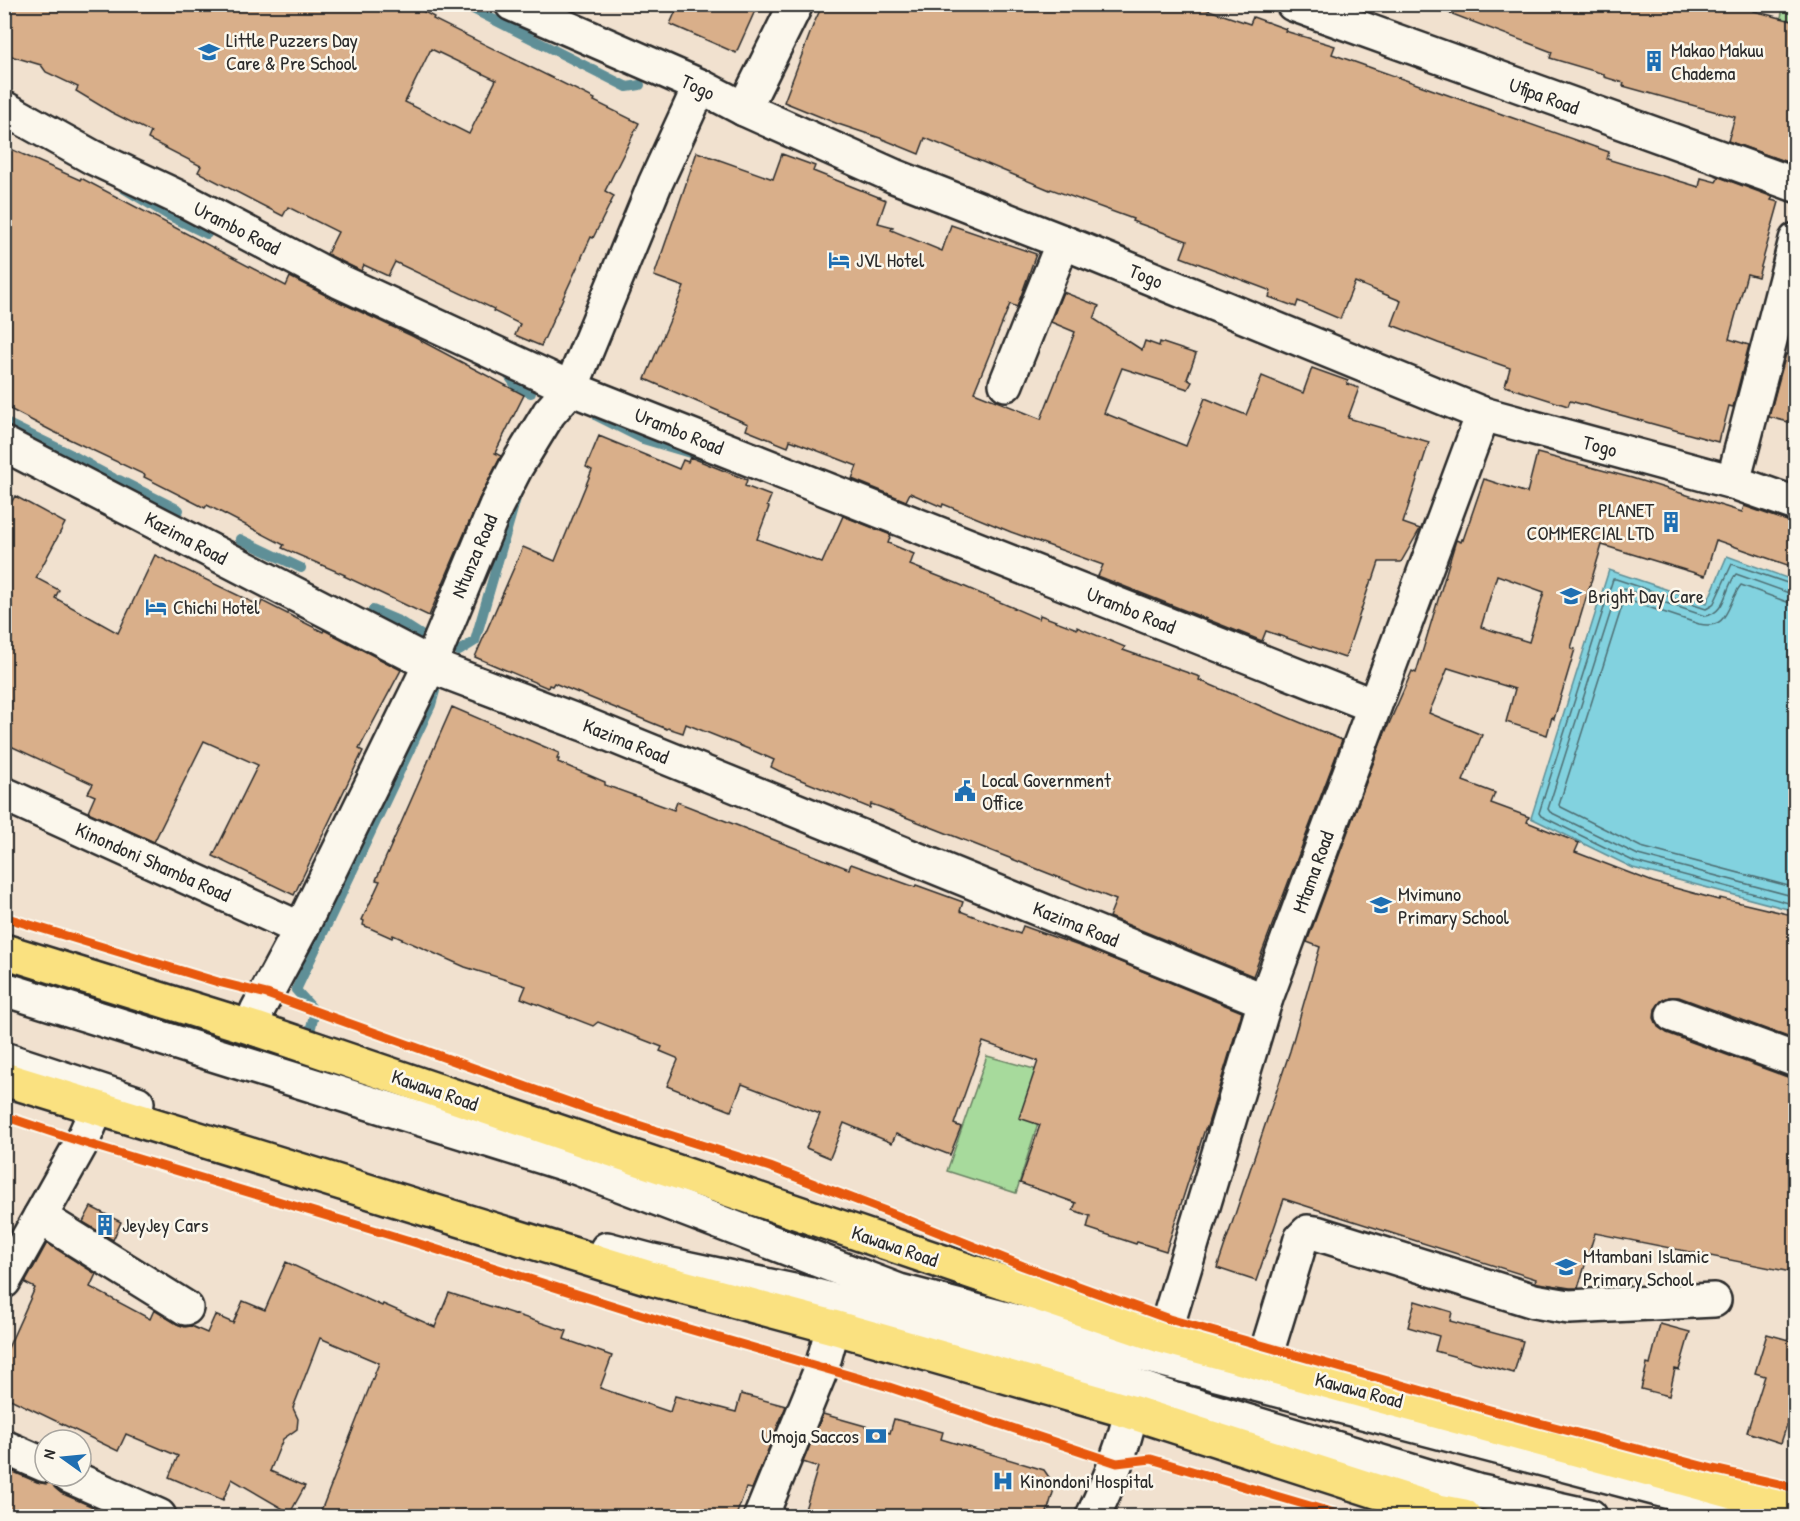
<svg xmlns="http://www.w3.org/2000/svg" width="1800" height="1521" font-family="'Patrick Hand',sans-serif">
<style>
.green{fill:#a7da9c;stroke:#698264;stroke-width:1.5}
.water{fill:#82d2df;stroke:#5f8f97;stroke-width:1.5}
.lines{fill:none;stroke-linecap:round;stroke-linejoin:round}
.shore{stroke:#4e6e73;stroke-width:1.5}
.stream{stroke:#5f8f97;stroke-width:10}
.building{fill:#d9af8a;stroke:#2b2b2b;stroke-width:1.5;fill-rule:evenodd}
.minor-casing{stroke:#2b2b2b;stroke-width:38}
.major-casing{stroke:#2b2b2b;stroke-width:38}
.minor{stroke:#fbf7ec;stroke-width:33}
.major{stroke:#fae180;stroke-width:33}
.cycleway-casing{stroke:#fbf7ec;stroke-width:13}
.cycleway{stroke:#e8590c;stroke-width:9}
.labels{text-anchor:middle;stroke-width:5;stroke-linejoin:round;paint-order:stroke}
.poi-label{font-size:20px;fill:#2b2b2b;stroke:#fbf7ec;text-anchor:start}
.street-label{font-size:20px;fill:#2b2b2b;stroke:#fbf7ec}
</style>
<rect width="100%" height="100%" fill="#f1e1cf"/>
<filter id="ink" filterUnits="userSpaceOnUse"><feTurbulence type="fractalNoise" baseFrequency=".0167" numOctaves="2"/><feDisplacementMap in="SourceGraphic" scale="12" xChannelSelector="R" yChannelSelector="G"/><feConvolveMatrix kernelMatrix="1 2 1 2 8 2 1 2 1" color-interpolation-filters="sRGB"/></filter>
<g filter="url(#ink)">
<g class="green">
<path d="M1784,5h11v24l-16,-4z"/>
<path d="M987,1056l47,13 16,8 -11,43 -23,73 -69,-22z"/>
</g>
<path class="water" d="M1727,556l68,25v330l-162,-43 -102,-50 78,-248 98,33z"/>
<g class="lines">
<g class="shore">
<path d="M1796,586l-64,-22 -19,41 -7,4 -90,-30h-3l-74,234 2,3 94,46 161,43"/>
<path d="M1796,594l-7,-1 -53,-19c-11,13 -10,40 -31,42l-84,-28 -3,1 -70,220 2,3 88,43 158,42"/>
<path d="M1796,603l-9,-1 -46,-17c-14,17 -11,46 -42,39l-72,-24h-3l-65,205 2,2 80,40 155,41"/>
</g>
<g class="stream">
<path d="M463,4l164,83 13,-2"/>
<path d="M123,188l45,27 39,19"/>
<path d="M352,301l14,12 30,10"/>
<path d="M504,369l13,18"/>
<path d="M523,390l8,3"/>
<path d="M597,416l46,23 57,17"/>
<path d="M4,422l66,32"/>
<path d="M74,456l18,10"/>
<path d="M96,469l17,9"/>
<path d="M119,480l60,30"/>
<path d="M240,539l61,29"/>
<path d="M373,610l26,11 22,14"/>
<path d="M459,651l16,-10 42,-146"/>
<path d="M310,1031l5,-20 -19,-21 135,-285 4,-14"/>
</g>
</g>
<g class="building">
<path d="M4,4h405l25,13 -1,2 162,80 -1,2 45,22 -34,68 9,5 -21,42 -2,-1 -50,109 -26,-11 5,-11 -27,-13 1,-2 -99,-47 -7,14 -24,-11 -3,6 -34,-17 11,-22 -50,-25 -5,9 -85,-44 3,-6 -53,-27 3,-7 -40,-20 -35,-21 2,-4 -32,-15 -5,-7 -27,-8 -10,-5zM431,49l65,31 -27,54 -64,-32z"/>
<path d="M679,4h79l-22,49 -66,-29z"/>
<path d="M823,4h368l59,20 3,-7 33,12 -1,2 50,15 -3,8 277,98 -2,7 92,28 2,-9 15,4 3,-5 54,20 -2,3 8,2 -21,75 -11,-3 -18,65 20,6 -16,62 -4,-1 -7,27h-2l-2,9 -148,-41 -2,5 -63,-20 5,-18 -72,-25 -46,-18 9,-24 -46,-19 -15,37 -42,-18 -2,6 -27,-10 2,-6 -90,-34 6,-16 -55,-20 1,-2 -82,-30 -1,1 -125,-52 -6,16 -39,-16 -42,-14 -54,-22 30,-79z"/>
<path d="M1435,4h321l-2,7 42,11v119l-9,21 -59,-21 7,-24 -112,-31 1,-3 -20,-6v-3l-54,-16 2,-6 -118,-45z"/>
<path d="M4,146l76,34 1,-2 205,108 4,-9 41,21 81,38 112,59 -29,58 6,3 -22,43 -50,117 -85,-40 1,-1 -63,-27 2,-3 -77,-40 -2,3 -61,-31 1,-2 -93,-44 -48,-25z"/>
<path d="M697,152l76,27 9,-25 33,12 -2,5 73,29 -8,23 15,4 -2,3 51,21 9,-26 85,29 -19,53 -7,-3 -36,88 67,27 34,-87 -24,-10 12,-30 36,14 -5,13 48,31 3,-9 14,5 1,-4 36,12 -9,25 5,3 -4,7 -66,-21 -18,45 82,33 19,-48 41,17 16,-39 41,17 9,-25 36,13 -1,3 12,4 -11,30 81,24 -26,81 17,6 -19,33h-22l-6,18h-2l-26,78 -79,-27 -4,10 -164,-65 5,-11 -92,-33 -68,-28 -1,3 -32,-14 -4,8 -54,-22 5,-13 -67,-26 -2,7 -42,-17 2,-6 -103,-45 39,-92 -30,-11z"/>
<path d="M1786,354l10,3v67l-27,-7z"/>
<path d="M599,436l80,33 4,-9 5,2 2,-5 57,23 -2,6 26,10 -4,10 2,1 -12,32 65,24 21,-47 48,19 -3,8 26,11 -4,11 46,18 83,36 1,-4 37,14v-2l48,20 -2,3 77,27 -1,3 143,60 -89,236 -144,-59 7,-17 -236,-93 -9,-3 -1,4 -91,-37 -8,-4 3,-7 -18,-8 -70,-28 -3,9 -15,-5 -1,1 -113,-46 -2,3 -3,-1 -1,3 -73,-31 48,-110 32,14 37,-91 -6,-3z"/>
<path d="M1537,453l95,25 110,34 2,-6 46,16h6v46l-80,-28 -11,36 -103,-31 -31,103 4,1 -21,70 -2,-2 -5,18 -41,-13 9,-33 -67,-21 -19,45 53,22 -19,46 32,12 -4,10 38,14 -2,5 52,21 -4,9 78,30 66,18 1,-2 76,18v124l-117,-43h-10l-8,4 -6,8 -1,9 4,9 9,6 123,45h6v195l-201,-40 -17,55h-8l-32,-5 -3,-1 1,-3 -252,-80 -28,82 -39,-13 73,-217 30,-104 -13,-5 74,-200 31,-71 4,2 40,-133 5,2 1,-3 1,1 21,-61 43,14zM1497,575l47,17 -15,50 -48,-15z"/>
<path d="M15,496l50,27 -29,55 23,12 -4,8 63,35 37,-78 105,51 2,-5 61,31 1,-2 77,40 -42,79 4,2 -69,144 -81,-39 45,-91 -54,-24 -50,101 -66,-30 7,-16 -7,-3 5,-9 -89,-41v-227z"/>
<path d="M452,707l107,46 -2,6h2l-1,3 47,20v3l69,25 3,-8 172,67 2,-5 64,23 1,-2 47,17 -3,9 60,23 3,-8 73,26 146,60 -31,102 -5,16 -1,-1 -39,122 -29,-9 -1,2 -49,-16 3,-12 -17,-6 3,-7 -56,-20 20,-58 -21,-7 19,-57 -55,-19 -29,82 7,3 -11,28 -54,-21 -4,9 -48,-20 -14,35 -24,-10 14,-34 -78,-30 -11,27 -64,-25 11,-26 -1,-2 -17,-7 2,-4 -64,-25 -5,4 -72,-28 5,-12 -61,-19 -72,-32 -1,3 -29,-13 1,-4 -2,-1 18,-39 -4,-1z"/>
<path d="M91,1207l30,15 -8,18 -30,-18z"/>
<path d="M47,1243l49,31 -6,13 60,32 4,-9 23,14 8,3 6,-1 16,7 8,-18 18,8 10,-22 22,9 21,-48 96,44 1,-2 52,23 14,-34 118,38 -3,8 48,17 -12,32 70,24 5,-16 61,16 5,-18 45,12 -34,83 -6,-1 -10,28h-417l60,-153 -59,-25 -27,70 5,11 -1,10 -14,10 -13,32 35,15 -15,27 -58,-34 -9,21 -54,-23 9,-21 -52,-22 -8,17 -114,-55v-39l31,-69 -10,-5z"/>
<path d="M1415,1301l37,11 -2,9 73,20 -9,32 -79,-22 4,-15 -31,-9z"/>
<path d="M1660,1324l30,8 -11,38 -4,-1 -6,27 -28,-7 6,-25 3,1z"/>
<path d="M1767,1334l29,8v55l-15,46 -34,-11 18,-56 -10,-3z"/>
<path d="M823,1414l67,19 4,-14 49,13 -2,7 103,31 11,16 -9,30h-243l15,-49 -15,-5z"/>
<path d="M4,1468l33,14 9,2 6,-2 2,5 7,6 53,23h-110z"/>
</g>
<g class="lines">
<defs>
<g id="minor">
<path d="M512,4l188,82 44,23 150,67 169,66 420,172 250,68 63,22"/>
<path d="M1293,4l503,181"/>
<path d="M4,108l88,49 94,44 153,80 236,109 799,316"/>
<path d="M744,109l52,-105"/>
<path d="M1006,384l57,-142"/>
<path d="M4,444l440,227 140,53 681,277"/>
<path d="M1733,482l63,-242"/>
<path d="M4,794l297,135"/>
<path d="M4,989l571,178 324,124 828,216"/>
<path d="M1673,1015l123,45"/>
<path d="M256,1029l1,-18 44,-82 130,-266 65,-157 20,-39 33,-54 22,-25 84,-204 45,-98"/>
<path d="M4,1059l133,44"/>
<path d="M40,1217l146,91"/>
<path d="M607,1249l45,12 160,34 124,32 124,34 113,38 304,92 113,25"/>
<path d="M4,1281l78,-139 15,-34"/>
<path d="M1161,1336l8,-17 96,-318 218,-587"/>
<path d="M1263,1364l34,-111 4,-14 7,-7 8,1 218,68 35,6 145,-7"/>
<path d="M4,1447l41,18"/>
<path d="M69,1476l90,40"/>
<path d="M761,1516l61,-149 11,-40"/>
<path d="M1093,1516c16,-34 30,-67 38,-104"/>
</g>
<g id="major">
<path d="M4,951l252,78 905,307 635,173"/>
<path d="M4,1079l649,200 180,48 298,85 307,99 26,5"/>
</g>
</defs>
<use href="#minor" class="minor-casing"/>
<use href="#major" class="major-casing"/>
<use href="#minor" class="minor"/>
<use href="#major" class="major"/>
<defs>
<g id="cycleway">
<path d="M4,917l214,65 49,12 324,116 179,57 118,45 135,54 146,53 321,91 223,59 83,19"/>
<path d="M4,1116l78,26 328,99 258,82 221,64 228,76 34,-4 193,57"/>
</g>
</defs>
<use href="#cycleway" class="cycleway-casing"/>
<use href="#cycleway" class="cycleway"/>
</g>
</g>
<defs>
<symbol id="school-bare" viewBox="-9 -9 18 18"><path d="M0-5L7-2L0 1L-7-2ZM-4 1L0 2.5L4 1V4Q0 6-4 4Z" fill="#1f6fb2" stroke="#fbf7ec" stroke-width="2.5" paint-order="stroke"/></symbol>
<symbol id="building-bare" viewBox="-9 -9 18 18"><path d="M-4-6H4V6H1V3H-1V6H-4ZM-2.5-4.3h1.7v1.8h-1.7ZM.8-4.3h1.7v1.8H.8ZM-2.5-1h1.7V.8h-1.7ZM.8-1h1.7V.8H.8Z" fill="#1f6fb2" stroke="#fbf7ec" stroke-width="2.5" paint-order="stroke"/></symbol>
<symbol id="hotel-bare" viewBox="-9 -9 18 18"><path d="M-6-4.5h1.5V1H6V5H4.5V3h-9V5H-6ZM-4 0a1.8 1.8 0 1 1 3.6 0ZM.5 0V-2.5h3Q6-2.5 6 0Z" fill="#1f6fb2" stroke="#fbf7ec" stroke-width="2.5" paint-order="stroke"/></symbol>
<symbol id="civic-bare" viewBox="-9 -9 18 18"><path d="M-.6-6.5H3V-4.5H.6V-3L4-1V1h2V6H-6V1h2V-1L-.6-3ZM-1.2 2.5V6h2.4V2.5Z" fill="#1f6fb2" stroke="#fbf7ec" stroke-width="2.5" paint-order="stroke"/></symbol>
<symbol id="bank-bare" viewBox="-9 -9 18 18"><path d="M-6-4H6V4H-6ZM0-2.3a2.3 2.3 0 1 0 0 4.6a2.3 2.3 0 1 0 0-4.6Z" fill="#1f6fb2" stroke="#fbf7ec" stroke-width="2.5" paint-order="stroke"/></symbol>
<symbol id="hospital-bare" viewBox="-9 -9 18 18"><path d="M-5-5h3v3.5h4V-5h3V5h-3V1.5h-4V5h-3Z" fill="#1f6fb2" stroke="#fbf7ec" stroke-width="2.5" paint-order="stroke"/></symbol>
</defs>
<g fill-rule="evenodd">
<use href="#school-bare" x="194" y="37" width="30" height="30"/>
<use href="#building-bare" x="1639" y="46" width="30" height="30"/>
<use href="#hotel-bare" x="824" y="245" width="30" height="30"/>
<use href="#building-bare" x="1656" y="507" width="30" height="30"/>
<use href="#school-bare" x="1556" y="581" width="30" height="30"/>
<use href="#hotel-bare" x="141" y="592" width="30" height="30"/>
<use href="#civic-bare" x="950" y="776" width="30" height="30"/>
<use href="#school-bare" x="1366" y="890" width="30" height="30"/>
<use href="#building-bare" x="90" y="1210" width="30" height="30"/>
<use href="#school-bare" x="1551" y="1252" width="30" height="30"/>
<use href="#bank-bare" x="861" y="1421" width="30" height="30"/>
<use href="#hospital-bare" x="988" y="1466" width="30" height="30"/>
</g>
<g class="labels">
<g class="poi-label">
<text x="226" y="47">Little Puzzers Day<tspan x="226" dy="23">Care &amp; Pre School</tspan></text>
<text x="1671" y="57">Makao Makuu<tspan x="1671" dy="23">Chadema</tspan></text>
<text x="856" y="267">JVL Hotel</text>
<text x="1654" y="517" text-anchor="end">PLANET<tspan x="1654" dy="23">COMMERCIAL LTD</tspan></text>
<text x="1588" y="603">Bright Day Care</text>
<text x="173" y="614">Chichi Hotel</text>
<text x="982" y="787">Local Government<tspan x="982" dy="23">Office</tspan></text>
<text x="1398" y="901">Mvimuno<tspan x="1398" dy="23">Primary School</tspan></text>
<text x="122" y="1232">JeyJey Cars</text>
<text x="1583" y="1263">Mtambani Islamic<tspan x="1583" dy="23">Primary School</tspan></text>
<text x="859" y="1443" text-anchor="end">Umoja Saccos</text>
<text x="1020" y="1488">Kinondoni Hospital</text>
</g>
<g class="street-label">
<text transform="translate(698 87) rotate(25)" y="7">Togo</text>
<text transform="translate(1544 96) rotate(20)" y="7">Ufipa Road</text>
<text transform="translate(237 228) rotate(27)" y="7">Urambo Road</text>
<text transform="translate(1146 276) rotate(22)" y="7">Togo</text>
<text transform="translate(679 431) rotate(22)" y="7">Urambo Road</text>
<text transform="translate(1600 446) rotate(15)" y="7">Togo</text>
<text transform="translate(186 538) rotate(28)" y="7">Kazima Road</text>
<text transform="translate(474 556) rotate(-67)" y="7">Ntunza Road</text>
<text transform="translate(1131 610) rotate(22)" y="7">Urambo Road</text>
<text transform="translate(626 741) rotate(22)" y="7">Kazima Road</text>
<text transform="translate(153 862) rotate(24)" y="7">Kinondoni Shamba Road</text>
<text transform="translate(1313 872) rotate(-70)" y="7">Mtama Road</text>
<text transform="translate(1076 924) rotate(22)" y="7">Kazima Road</text>
<text transform="translate(435 1090) rotate(19)" y="7">Kawawa Road</text>
<text transform="translate(895 1246) rotate(19)" y="7">Kawawa Road</text>
<text transform="translate(1359 1390) rotate(15)" y="7">Kawawa Road</text>
</g>
</g>
<rect width="1800" height="1521" fill="none" stroke="#fbf7ec" stroke-width="24"/>
<rect x="12" y="12" width="1776" height="1497" fill="none" stroke="#2b2b2b" stroke-width="2" filter="url(#ink)"/>
<g transform="translate(63 1458) rotate(285)"><circle r="28" fill="#fbf7ec" stroke="#a8a59f" stroke-width="1.5"/>
<path d="M0-4.5L10 22L0 15L-10 22Z" fill="#1f6fb2"/>
<text y="-9" font-size="16" font-weight="bold" text-anchor="middle" fill="#2b2b2b">N</text>
</g>
</svg>
